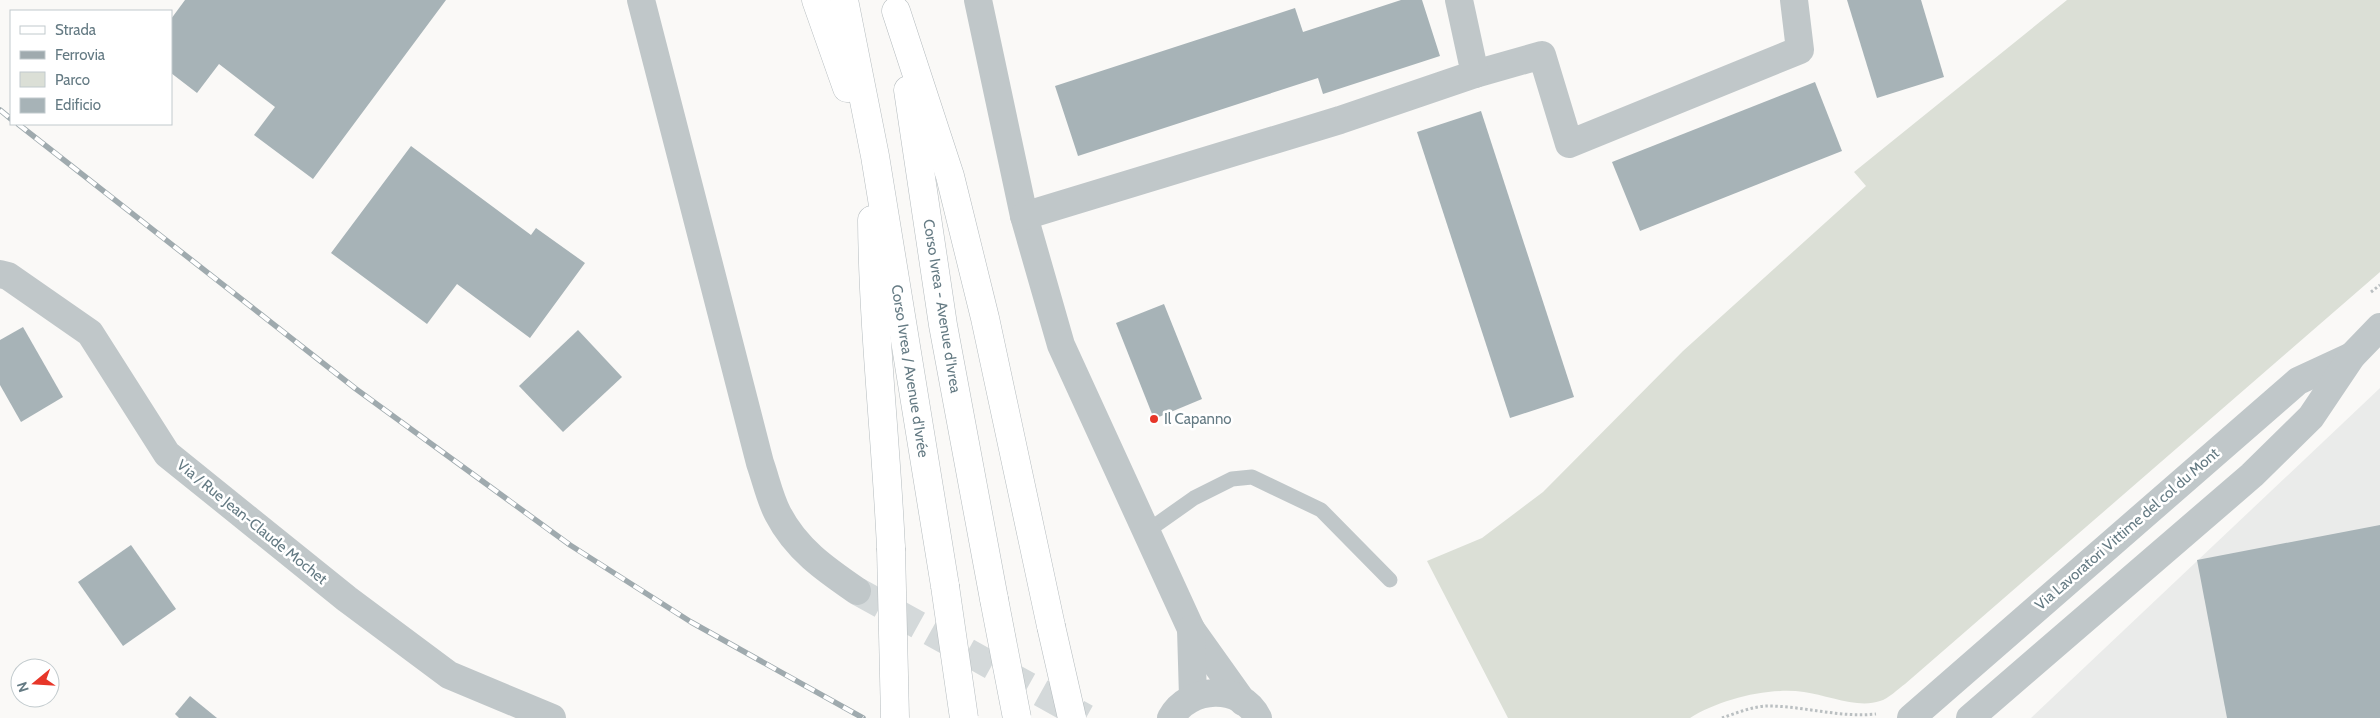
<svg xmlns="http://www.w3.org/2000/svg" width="2380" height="718" font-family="Cabin,sans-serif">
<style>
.built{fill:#eaebea}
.green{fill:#dbdfd6}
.building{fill:#a7b3b7}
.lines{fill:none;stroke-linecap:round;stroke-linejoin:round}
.minor-tunnel{stroke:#d4d9da;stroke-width:28;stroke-dasharray:28 14;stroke-linecap:butt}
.primary-casing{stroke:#b4bbbe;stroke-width:29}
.path{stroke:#babfc1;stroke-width:3;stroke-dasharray:2.5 2.5;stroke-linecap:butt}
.service{stroke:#c0c7c9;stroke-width:15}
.minor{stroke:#c0c7c9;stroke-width:28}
.tertiary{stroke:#c0c7c9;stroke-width:28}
.primary{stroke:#fff;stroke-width:28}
.rail-casing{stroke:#9faaae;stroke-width:5.5}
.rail{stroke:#fff;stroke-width:4;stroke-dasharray:11;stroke-linecap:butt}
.primary-bridge-casing{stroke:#b4bbbe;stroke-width:29;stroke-linecap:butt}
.primary-bridge{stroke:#fff;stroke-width:28}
.poi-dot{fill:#e73629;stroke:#fff;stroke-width:2}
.labels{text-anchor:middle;stroke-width:5;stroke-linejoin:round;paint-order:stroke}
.street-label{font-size:15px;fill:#647a83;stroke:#fff}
.poi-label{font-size:15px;fill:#647a83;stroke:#fff;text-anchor:start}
</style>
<rect width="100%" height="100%" fill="#faf9f7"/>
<path class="built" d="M2380,388v330h-349z"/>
<path class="green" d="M2067,0h313v272l-475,412c-7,5 -17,15 -25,17 -22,8 -53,-6 -76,-9 -35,-5 -84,7 -114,26h-182l-81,-157 55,-23 61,-46 140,-141 183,-165 -12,-14z"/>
<g class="building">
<path d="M185,0h261l-133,179 -59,-44 21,-28 -56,-43 -22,29 -26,-20v-54z"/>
<path d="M1401,0h21l18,56 -117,38 -5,-16 -240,78 -23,-70 240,-78 8,24z"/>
<path d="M1847,0h74l23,77 -67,21z"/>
<path d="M1815,82l27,69 -202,80 -28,-69z"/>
<path d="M1481,111l93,286 -64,21 -93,-286z"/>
<path d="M411,146l120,89 5,-7 49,35 -55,75 -73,-54 -30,40 -96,-71z"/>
<path d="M1164,304l38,95 -48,20 -38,-96z"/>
<path d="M23,327l40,70 -42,25 -21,-37v-45z"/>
<path d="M578,330l44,47 -59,55 -44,-46z"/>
<path d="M2380,525v193h-153l-30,-158z"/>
<path d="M131,545l45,64 -53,37 -45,-64z"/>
<path d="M190,696l27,22h-38l-4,-4z"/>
</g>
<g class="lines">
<path class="minor-tunnel" d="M857,591l229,127"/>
<defs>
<g id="primary">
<path d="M816,0l31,88"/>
<path d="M844,0l31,156 70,430"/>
<path d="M896,11l54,165 35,142 66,308"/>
<path d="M908,90l35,235 51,274"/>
<path d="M872,220c1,110 14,219 19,328"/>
</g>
</defs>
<use href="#primary" class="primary-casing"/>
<g class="path">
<path d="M2371,292l9,-7"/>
<path d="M1722,718c14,-5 32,-12 46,-12 36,0 72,12 108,8"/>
</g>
<path class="service" d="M1146,532l48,-34 38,-19 20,-2 69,33 69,70"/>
<g class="minor">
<path d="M641,0l119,463c6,17 10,36 18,51 18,35 47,55 79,77"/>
<path d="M978,0l46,216 37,129 130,284 52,73"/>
<path d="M1475,74l67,-19 27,89 231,-94 -6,-50"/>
<path d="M1024,216l316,-96 135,-46 -16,-74"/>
<path d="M0,274l8,2 82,57 77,121 180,145 102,76 103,43"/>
<path d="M1191,629l2,68"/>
<path d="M1171,718c18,-32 70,-35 87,0"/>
</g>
<g class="tertiary">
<path d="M1911,718l387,-337 54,-25"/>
<path d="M1970,718l282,-243 59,-58 41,-61 28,-29"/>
</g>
<use href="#primary" class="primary"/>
<defs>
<g id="rail">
<path d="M0,110l11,9"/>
<path d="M18,124l338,265 214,156 121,77 172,96"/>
</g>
</defs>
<use href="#rail" class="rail-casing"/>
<use href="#rail" class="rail"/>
<defs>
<g id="primary-bridge">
<path d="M891,548l4,170"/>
<path d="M945,586l19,132"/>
<path d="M994,599l23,119"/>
<path d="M1051,626l21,92"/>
</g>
</defs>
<use href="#primary-bridge" class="primary-bridge-casing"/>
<use href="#primary-bridge" class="primary-bridge"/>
</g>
<circle class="poi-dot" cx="1154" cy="419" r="5"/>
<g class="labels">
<g class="street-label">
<text transform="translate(942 306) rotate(81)" y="5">Corso Ivrea - Avenue d'Ivrea</text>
<text transform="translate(910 371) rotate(81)" y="5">Corso Ivrea / Avenue d'Ivrée</text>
<text transform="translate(252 522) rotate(39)" y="5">Via / Rue Jean-Claude Mochet</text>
<text transform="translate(2127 529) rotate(-41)" y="5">Via Lavoratori Vittime del col du Mont</text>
</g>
<g class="poi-label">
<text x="1164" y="424">Il Capanno</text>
</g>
</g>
<rect x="10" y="10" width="162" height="115" fill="#ffffff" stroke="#c1cacd"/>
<rect x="20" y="26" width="25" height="8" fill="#ffffff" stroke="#c1cacd"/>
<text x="55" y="35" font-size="15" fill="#647a83">Strada</text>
<rect x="20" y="51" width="25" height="8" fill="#9faaae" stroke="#c1cacd"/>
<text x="55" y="60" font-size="15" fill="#647a83">Ferrovia</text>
<rect x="20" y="72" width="25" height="15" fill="#dbdfd6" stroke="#c1cacd"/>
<text x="55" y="85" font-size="15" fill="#647a83">Parco</text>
<rect x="20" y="98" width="25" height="15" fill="#a7b3b7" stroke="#c1cacd"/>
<text x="55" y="110" font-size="15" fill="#647a83">Edificio</text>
<g transform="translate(35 683) rotate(252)"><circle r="24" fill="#ffffff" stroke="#c1cacd"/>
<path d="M0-4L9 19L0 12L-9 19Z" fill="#e73629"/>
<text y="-8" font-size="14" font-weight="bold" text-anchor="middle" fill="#647a83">N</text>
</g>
</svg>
